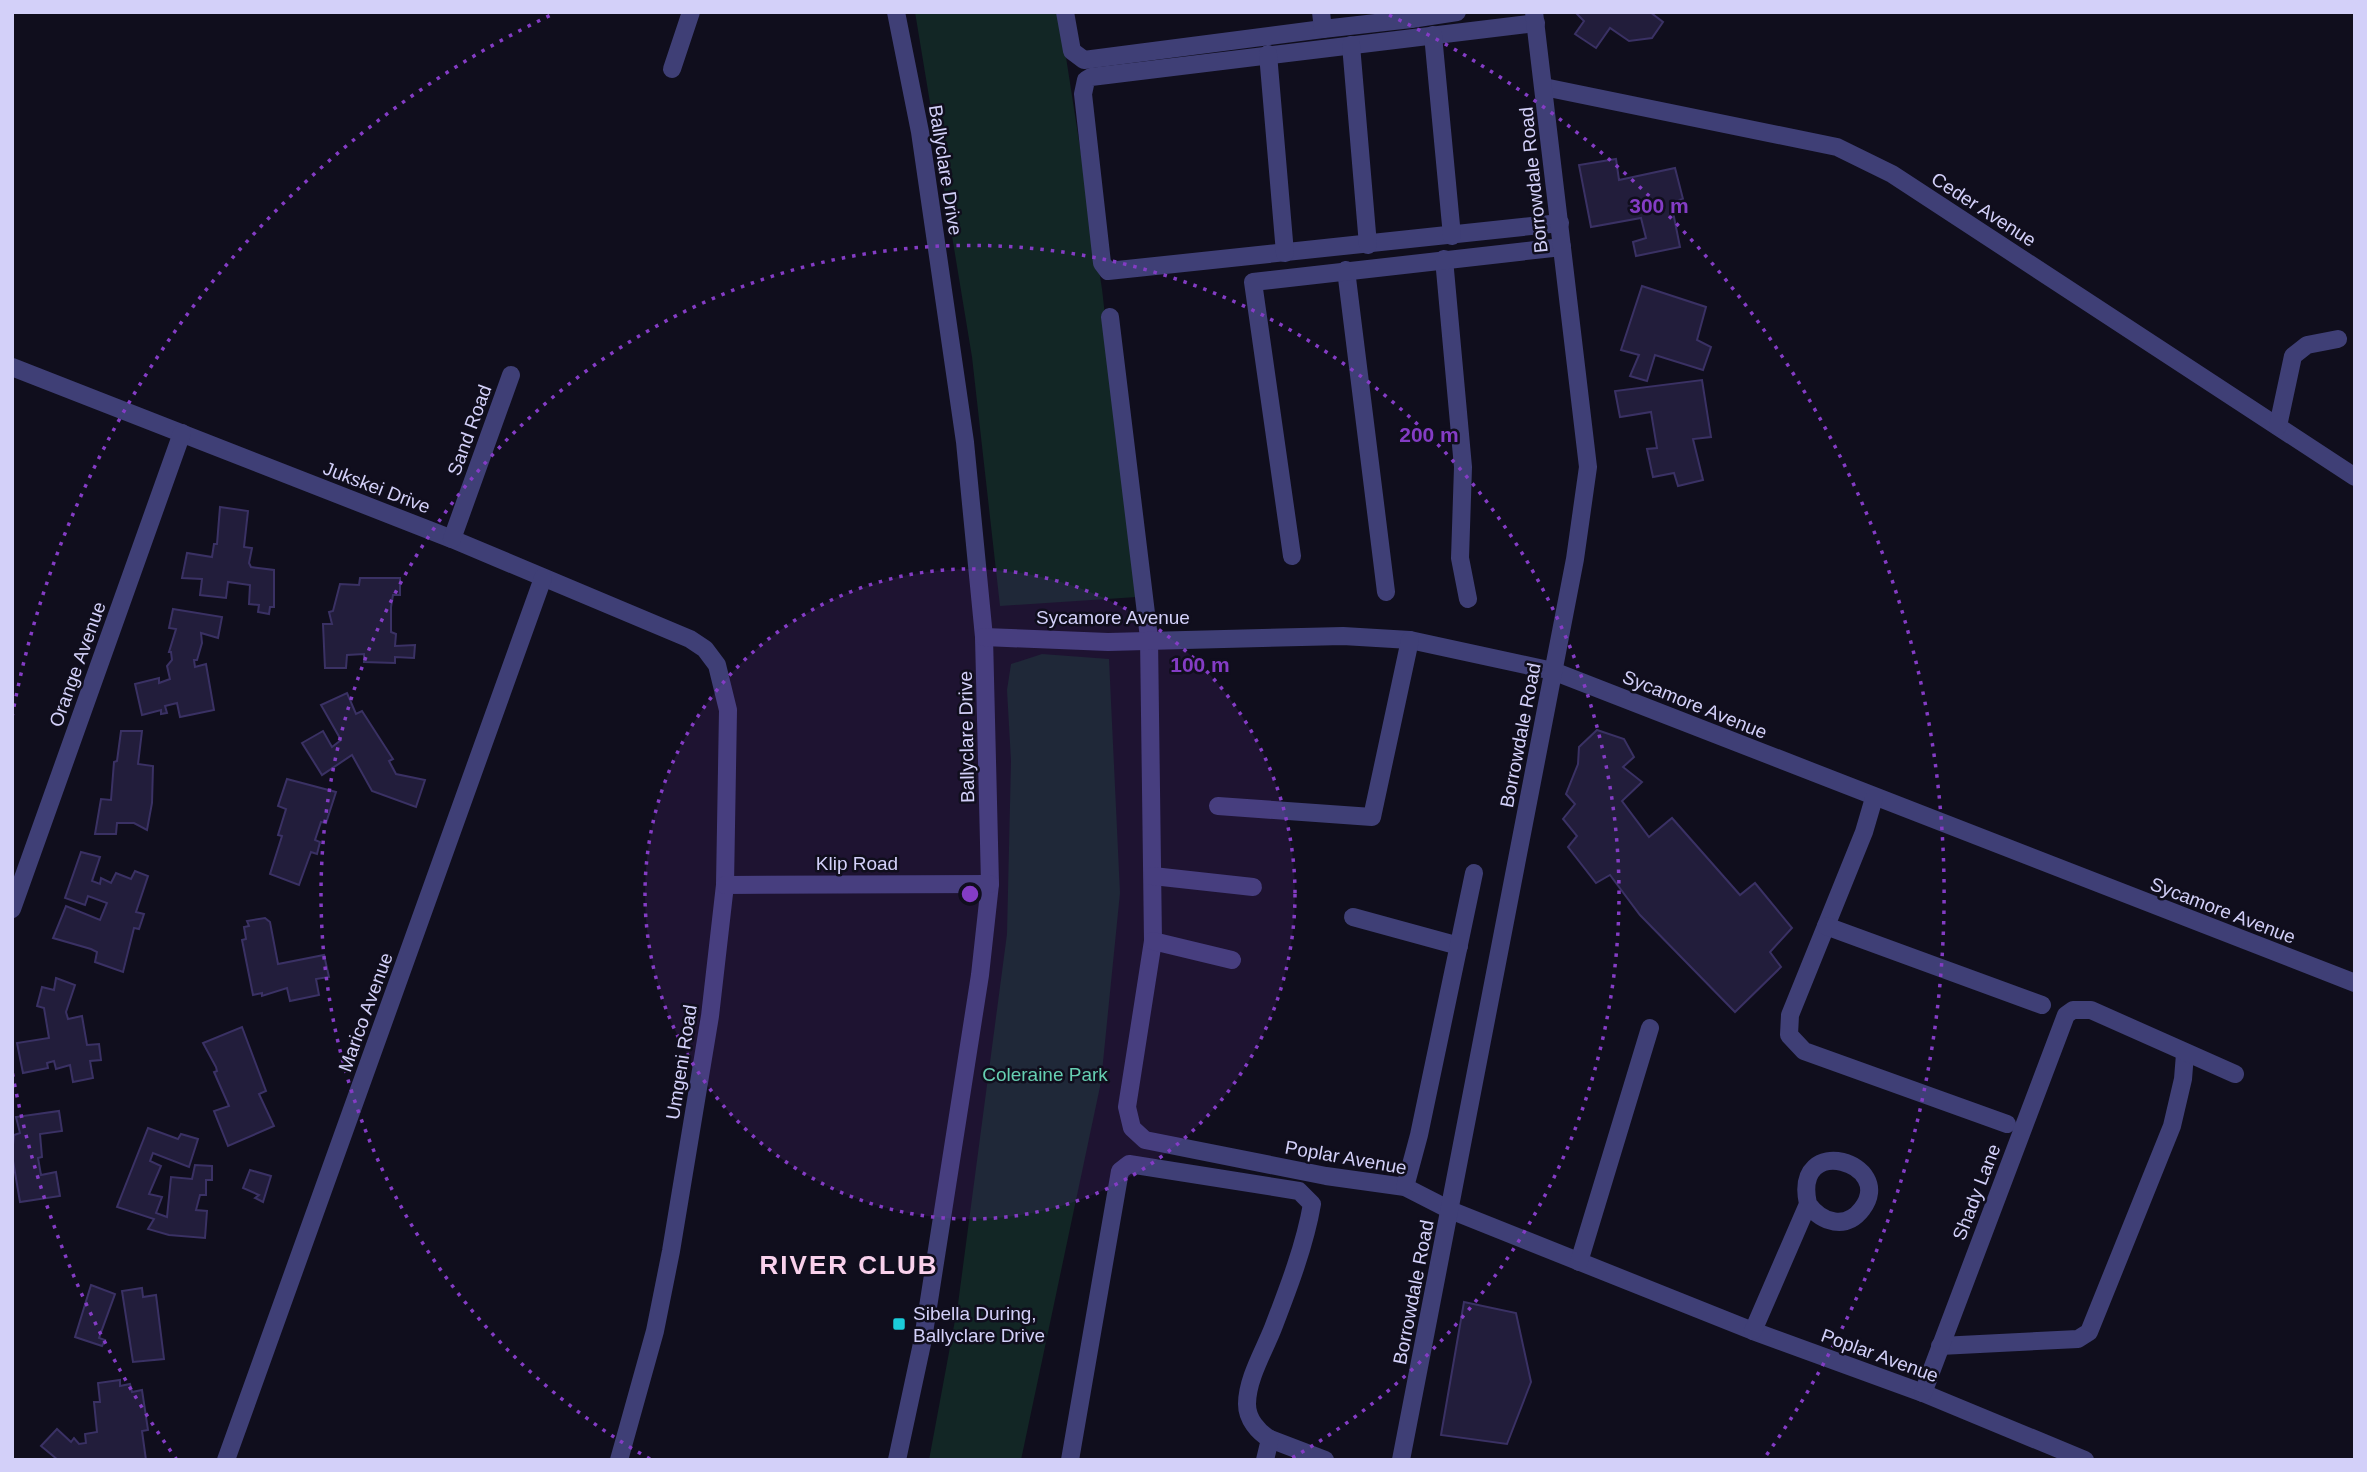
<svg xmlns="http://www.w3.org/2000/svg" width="2367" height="1472" font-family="Helvetica,sans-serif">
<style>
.green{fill:#122625}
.building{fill:#221d3b;stroke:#3a3164;stroke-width:2}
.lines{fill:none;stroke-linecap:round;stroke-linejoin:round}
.minor{stroke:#3f3f76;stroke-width:18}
.ring{fill:none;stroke:#843cc5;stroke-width:3.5;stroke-dasharray:3.5 7}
.poi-dot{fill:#1bccda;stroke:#100e1d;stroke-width:2.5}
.labels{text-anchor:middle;stroke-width:5;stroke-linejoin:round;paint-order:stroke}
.street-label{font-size:19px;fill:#d3d0f9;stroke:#100e1d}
.park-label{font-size:19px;fill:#66cfb2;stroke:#100e1d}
.poi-label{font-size:19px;fill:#d3d0f9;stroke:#100e1d;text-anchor:start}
.district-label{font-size:26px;font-weight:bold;letter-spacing:2px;fill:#f9d1ec;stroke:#100e1d}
.centre{fill:#843cc5;stroke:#100e1d;stroke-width:3.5}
.ring-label{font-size:21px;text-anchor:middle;font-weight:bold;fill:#843cc5;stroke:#100e1d;stroke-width:5;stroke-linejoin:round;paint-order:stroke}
</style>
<rect width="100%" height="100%" fill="#100e1d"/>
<g class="green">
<path d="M915,12h144l43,277 35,308 -137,9 -28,-249z"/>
<path d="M1042,654l67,5 11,234 -19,189 -80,378h-92l29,-156 49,-370 4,-173 -4,-71 4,-26z"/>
</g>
<g class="building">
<path d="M1575,12h75l13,10 -11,16 -23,3 -19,-13 -14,20 -21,-14 9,-13z"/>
<path d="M1616,159l3,21 56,-12 8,31 -12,3 9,45 -44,9 -3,-14 13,-4 -5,-20 -50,9 -12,-62z"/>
<path d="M1642,286l64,21 -9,33 14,7 -8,23 -48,-15 -8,26 -17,-5 9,-21 -18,-5z"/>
<path d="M1702,380l9,57 -18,2 10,41 -25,6 -4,-13 -21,4 -6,-28 10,-1 -6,-36 -31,5 -5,-26z"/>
<path d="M220,507l28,4 -4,36 8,1 -3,15 2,4 23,3v37h-4l-1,7 -11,-2 1,-7 -10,-1 1,-19 -22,-3 -2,16 -26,-3 2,-16 -20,-1 5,-25 25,4 2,-13h3z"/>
<path d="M360,578h40v17h-7l-2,12v25l5,2 -1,12 20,-1 -1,13 -19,-1v6l-31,-1v-8l-17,1 -1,13h-21l-2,-44h9l-3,-12 4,-1 7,-27 19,1z"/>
<path d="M173,609l49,8 -4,21 -17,-5 1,10 -5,17h-3l1,7 11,-3 8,46 -34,7 -3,-14 -12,3 2,7 -6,1v-4l-19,5 -7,-31 24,-6v5l11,-4 -3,-13 5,-6 -1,-8h-2l7,-23 -7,-1z"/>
<path d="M347,693l9,21 6,-3 31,48 -4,2 7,13 29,6 -9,27 -44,-16 -20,-36 -30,20 -20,-32 21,-12 9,16 9,-7 -20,-35z"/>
<path d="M1597,730l27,9 10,18 -11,10 19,15 -20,19 27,36 23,-19 68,77 15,-12 37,45 -22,24 11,15 -46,45 -95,-97 -30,-40 -14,8 -28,-36 9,-11 -14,-17 12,-15 -9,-10 12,-30 1,-17z"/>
<path d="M121,731h21l-4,33 15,2 -1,37 -5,27 -13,-7h-17l-1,11h-21l6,-35 10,1 3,-38 3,-1z"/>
<path d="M287,779l49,13 -10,31 -5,-1 -6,18 5,2 -3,12 -6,-2 -12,33 -29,-11 12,-38 -4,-1 8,-26 -8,-3z"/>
<path d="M81,852l19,5 -8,24 8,3 1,-6 10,5 5,-10 15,6 4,-8 13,5 -12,36 8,2 -5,15 -5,-1 -11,44 -28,-10 2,-10 -6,-3 -38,-11 13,-32 34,14 7,-17 -19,-7 -3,9 -20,-7z"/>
<path d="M265,918l5,4 8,42 46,-9 5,22 -13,2 3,16 -29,6 -3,-13 -25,8v-3l-9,2 -11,-55 4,-1 -2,-12 5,-1 -2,-5z"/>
<path d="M56,978l19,7 -9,27 2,7 14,-3 5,29 12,-1 2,16 -11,1 3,17 -20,4 -3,-17 -14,4 -2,-8 -7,2 1,5 -25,5 -6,-30 32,-5 -5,-30 -7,-2 5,-19 12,3z"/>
<path d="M242,1027l24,64 -7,3 15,32 -46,20 -14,-35 15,-5 -15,-34 3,-1 -1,-4 -13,-24z"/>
<path d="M59,1111l3,20 -22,3 2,23 -4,1 3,17 15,-3 4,24 -40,6 -8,-47 2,-20 6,-2 -4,-16z"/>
<path d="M148,1128l30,11 3,-5 17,5 -9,28 -36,-14 -3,8 11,5 -12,28 13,3 -6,16 11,4 4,-40 21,2 3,-14 17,1v14h-6v15h-6l-4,15 11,1 -2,27 -36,-3 -21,-6 6,-10 -37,-12z"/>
<path d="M250,1170l21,6 -8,26 -8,-4 4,-3 -16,-7z"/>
<path d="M91,1285l24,9 -16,44 6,2 -3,6 -27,-9z"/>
<path d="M142,1288l1,9 13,-2 8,64 -31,3 -11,-71z"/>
<path d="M1464,1302l52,11 15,69 -24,62 -66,-9z"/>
<path d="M120,1380v6l10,-2 2,8 10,-2 6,40 -6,1 4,29h-88l-17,-14 16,-17 14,13 3,-4 5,6 7,-1 -1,-9 12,-2 -3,-30h6l-2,-19z"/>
</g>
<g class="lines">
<g class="minor">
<path d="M896,12l24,120 45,310 19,195 6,247 -10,91 -57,364 -26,121"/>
<path d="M1065,12l7,39 12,9 239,-31"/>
<path d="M1321,12l2,17 88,-10"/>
<path d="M1410,12l1,7 46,-7"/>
<path d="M1536,23l-445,54 -5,3 -3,14 19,169 6,8 452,-48"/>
<path d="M1433,35l19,201"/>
<path d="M1351,45l17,200"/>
<path d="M1268,54l17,199"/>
<path d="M672,69l19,-57"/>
<path d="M1544,87l293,60 55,27 463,303"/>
<path d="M1444,259l19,208 -3,91 8,41"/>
<path d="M1346,270l40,322"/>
<path d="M1110,317l39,321 4,303 -26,166 5,21 13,12 181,36 79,11 45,23 303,121 170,62 162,67"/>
<path d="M12,367l440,172 238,100 15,10 12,16 11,45 -3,175 -15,131 -39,235 -16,80 -36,129"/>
<path d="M2278,426l15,-70 14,-11 31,-6"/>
<path d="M452,539l59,-164"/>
<path d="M1292,556l-39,-274 309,-35"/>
<path d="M984,637l124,5 235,-6 67,4 143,31 802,312"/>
<path d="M1874,798l-10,34 -74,183 -1,20 15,16 203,73"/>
<path d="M1218,806l154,11 38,-177"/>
<path d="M1153,876l100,11"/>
<path d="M725,885l265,-1"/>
<path d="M12,909l170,-476"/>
<path d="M1353,917l106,29"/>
<path d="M1826,926l216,79"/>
<path d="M1153,941l79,19"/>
<path d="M1405,1187l14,-52 55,-262"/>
<path d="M1579,1262l71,-234"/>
<path d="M1753,1331l55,-127c-16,-73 89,-41 54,5 -16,21 -40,14 -54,-5"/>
<path d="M1940,1346l138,-7 11,-7 83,-206 11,-47 2,-25"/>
<path d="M1923,1393l143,-378 7,-5h18l144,64"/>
<path d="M1270,1439l55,21"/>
<path d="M226,1460l317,-882"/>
<path d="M1070,1460l50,-289 9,-7 170,27 13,13c-7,41 -24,85 -39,124 -9,23 -26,51 -26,76 0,15 11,28 23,35l-5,21"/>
<path d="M1401,1460l174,-901 13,-92 -54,-455"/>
</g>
</g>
<circle cx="970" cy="894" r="325" fill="#843cc5" fill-opacity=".12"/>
<g class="ring">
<circle cx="970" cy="894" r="325"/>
<path d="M650 1459A649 649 0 1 1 1290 1459"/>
<path d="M177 1460A974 974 0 0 1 12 1071M12 717A974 974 0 0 1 551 15M1389 15A974 974 0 0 1 1763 1460"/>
</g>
<rect class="poi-dot" x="892" y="1317" width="14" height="14" rx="3.5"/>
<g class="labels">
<g class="street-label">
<text transform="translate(946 170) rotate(81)" y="7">Ballyclare Drive</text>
<text transform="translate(1533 180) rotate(-96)" y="7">Borrowdale Road</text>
<text transform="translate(1984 209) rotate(33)" y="7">Ceder Avenue</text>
<text transform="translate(469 430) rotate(-70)" y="7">Sand Road</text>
<text transform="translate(377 487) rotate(21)" y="7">Jukskei Drive</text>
<text x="1113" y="624">Sycamore Avenue</text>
<text transform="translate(77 664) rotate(-70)" y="7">Orange Avenue</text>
<text transform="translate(1695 704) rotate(22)" y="7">Sycamore Avenue</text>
<text transform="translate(1520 735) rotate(-79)" y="7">Borrowdale Road</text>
<text transform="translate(966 737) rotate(-91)" y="7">Ballyclare Drive</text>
<text x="857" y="870">Klip Road</text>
<text transform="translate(2223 910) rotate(21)" y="7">Sycamore Avenue</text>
<text transform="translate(365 1012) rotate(-70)" y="7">Marico Avenue</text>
<text transform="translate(681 1062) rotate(-81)" y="7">Umgeni Road</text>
<text transform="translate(1346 1157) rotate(10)" y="7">Poplar Avenue</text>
<text transform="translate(1976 1192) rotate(-69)" y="7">Shady Lane</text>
<text transform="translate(1413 1292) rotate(-79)" y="7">Borrowdale Road</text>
<text transform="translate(1880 1355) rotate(20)" y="7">Poplar Avenue</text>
</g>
<g class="park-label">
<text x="1045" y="1081">Coleraine Park</text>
</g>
<g class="poi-label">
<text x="913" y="1320">Sibella During,<tspan x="913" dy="22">Ballyclare Drive</tspan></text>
</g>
<g class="district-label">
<text x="849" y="1274">RIVER CLUB</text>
</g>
</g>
<circle cx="970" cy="894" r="10" class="centre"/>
<g class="ring-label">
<text x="1659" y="213">300 m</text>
<text x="1429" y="442">200 m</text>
<text x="1200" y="672">100 m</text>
</g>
<rect width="2367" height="1472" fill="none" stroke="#d3d0f9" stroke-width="28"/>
</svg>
